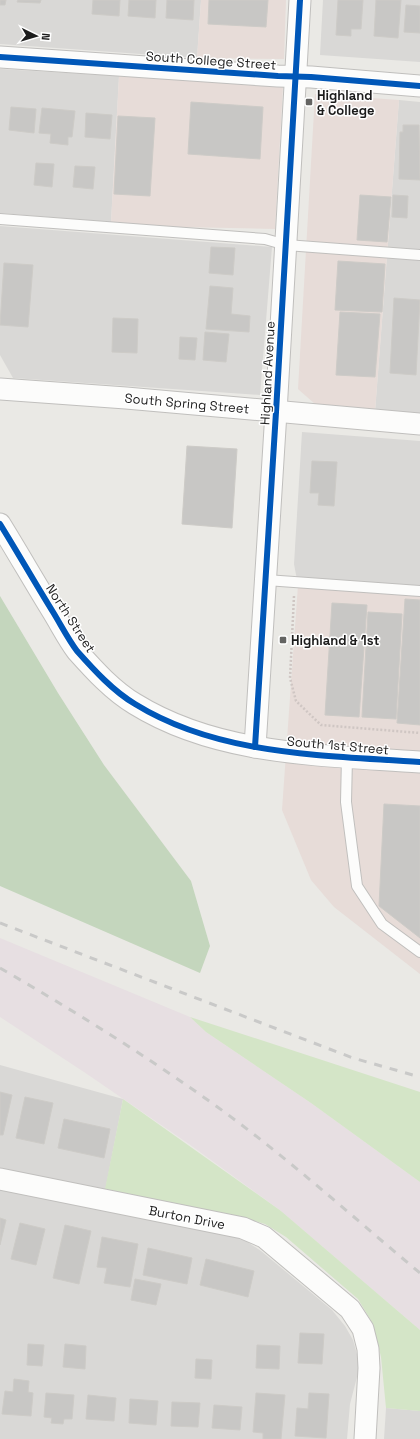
<svg xmlns="http://www.w3.org/2000/svg" width="420" height="1439" font-family="'Space Grotesk',sans-serif">
<style>
.residential{fill:#d9d8d6}
.commercial{fill:#e7dcd8}
.industrial{fill:#e7dfe2}
.grass{fill:#d4e5c7}
.forest{fill:#c4d6bd}
.building{fill:#c8c7c5;stroke:#cdcbc7}
.lines{fill:none;stroke-linecap:round;stroke-linejoin:round}
.lane-casing{stroke:#c0bfbd;stroke-width:12}
.street-casing{stroke:#c0bfbd;stroke-width:23}
.path{stroke:#cfc6c3;stroke-width:2.5;stroke-dasharray:2 2;stroke-linecap:butt}
.lane{stroke:#fcfcfb;stroke-width:10}
.street{stroke:#fcfcfb;stroke-width:21}
.rail{stroke:#c9c9c8;stroke-width:3;stroke-dasharray:8 8;stroke-linecap:butt}
.cycleway-casing{stroke:#fff;stroke-width:8}
.cycleway{stroke:#0057b8;stroke-width:6}
.poi-dot{fill:#646462;stroke:#fff;stroke-width:1.5}
.labels{text-anchor:middle;stroke-width:3;stroke-linejoin:round;paint-order:stroke}
.street-label{font-size:13px;fill:#1c1c1c;stroke:#fff}
.poi-label{font-size:13px;font-weight:bold;fill:#1c1c1c;stroke:#fff;text-anchor:start}
</style>
<rect width="100%" height="100%" fill="#eae9e5"/>
<g class="residential">
<path d="M0,0h201l-4,58 -197,-14z"/>
<path d="M323,0h97v62l-100,-7z"/>
<path d="M0,69l119,7 -8,146 -111,-9z"/>
<path d="M399,100l21,2v313l-45,-3z"/>
<path d="M0,226l272,21 -12,148 -247,-17 -13,-23z"/>
<path d="M302,432l118,9v154l-122,-10 -4,-21z"/>
<path d="M0,1065l123,34 -21,108 127,28 17,6 15,10 71,59 13,16 8,14 5,18v15l-8,31 -3,35h-347z"/>
<path d="M386,1408l34,3v28h-36z"/>
</g>
<g class="commercial">
<path d="M201,0h85l-2,59 -87,-1z"/>
<path d="M119,76l164,10 -8,143 -95,-2 -69,-5z"/>
<path d="M315,94l84,6 -24,312 -60,-8 -17,-15z"/>
<path d="M298,585l122,10v379l-86,-67 -23,-27 -29,-70z"/>
</g>
<path class="industrial" d="M0,938l190,79 16,15 105,71 109,79v148l-139,-119 -92,-67 -105,-72 -84,-55z"/>
<g class="grass">
<path d="M190,1017l230,75v90l-109,-79 -105,-71z"/>
<path d="M123,1099l158,112 139,119v81l-34,-3 -5,-51 -8,-33 -15,-25 -72,-62 -21,-13 -23,-7 -137,-28z"/>
</g>
<path class="forest" d="M0,596l58,97 46,72 87,116 19,65 -10,27 -200,-87z"/>
<g class="building">
<path d="M0,0h6l-1,5h-5z"/>
<path d="M18,0h23l-1,3 -23,-1z"/>
<path d="M93,0h27l-1,16 -27,-2z"/>
<path d="M129,0h27l-1,18 -27,-2z"/>
<path d="M167,0h27l-1,20 -27,-2z"/>
<path d="M209,0h59l-2,27 -58,-3z"/>
<path d="M338,0h25l-2,29h-10v7l-15,-1z"/>
<path d="M376,0h25l-3,38 -24,-2z"/>
<path d="M406,5l14,1v27l-16,-1z"/>
<path d="M191,102l72,5 -3,52 -72,-5z"/>
<path d="M11,107l25,2 -2,24 -25,-3z"/>
<path d="M42,108l33,3 -3,26h-4v8l-18,-2 1,-9 -12,-1z"/>
<path d="M86,113l26,2 -2,24 -25,-2z"/>
<path d="M118,116l37,2 -5,78 -36,-2z"/>
<path d="M403,125h16l1,55 -21,-1 1,-47h3z"/>
<path d="M36,163l18,1 -2,23 -18,-2z"/>
<path d="M75,166l20,1 -2,22 -20,-2z"/>
<path d="M360,195l31,2 -4,45 -30,-2z"/>
<path d="M393,195l15,1 -1,22 -15,-1z"/>
<path d="M211,247l24,1 -2,27 -24,-2z"/>
<path d="M338,261l47,3 -3,48 -47,-2z"/>
<path d="M4,263l29,2 -5,62 -28,-2z"/>
<path d="M210,286l23,2 -2,26 19,2 -1,16 -43,-3z"/>
<path d="M394,298l26,2 -4,75 -26,-2z"/>
<path d="M340,312l40,2 -5,63 -39,-2z"/>
<path d="M113,318l25,1 -1,34 -25,-1z"/>
<path d="M205,332l24,2 -3,28 -23,-2z"/>
<path d="M180,337l17,1 -2,22 -16,-1z"/>
<path d="M187,446l50,3 -5,79 -50,-4z"/>
<path d="M312,461l25,1 -3,44 -16,-1 1,-12h-9z"/>
<path d="M405,599l15,1v125l-23,-2z"/>
<path d="M332,603l35,2 -8,112 -34,-2z"/>
<path d="M368,612l34,2 -6,105 -34,-2z"/>
<path d="M384,804l36,2v132l-41,-32z"/>
<path d="M0,1092l12,3 -9,40h-3z"/>
<path d="M25,1097l28,6 -9,41 -28,-6z"/>
<path d="M64,1119l46,10 -6,29 -46,-10z"/>
<path d="M0,1218l6,2 -6,25z"/>
<path d="M20,1223l25,6 -9,36 -25,-6z"/>
<path d="M65,1225l26,6 -12,53 -26,-6z"/>
<path d="M102,1237l36,7 -8,43 -26,-4 3,-15 -10,-1z"/>
<path d="M148,1248l44,10 -5,26 -44,-9z"/>
<path d="M206,1259l48,12 -6,26 -48,-12z"/>
<path d="M135,1279l26,5 -5,21 -25,-5z"/>
<path d="M300,1333l24,1 -2,30 -24,-1z"/>
<path d="M28,1344l16,1 -2,21 -15,-1z"/>
<path d="M65,1344l21,2 -1,23 -22,-2z"/>
<path d="M257,1345l23,1 -1,23 -23,-1z"/>
<path d="M196,1359l16,1 -1,19 -16,-1z"/>
<path d="M14,1379l15,2 -1,11 5,1 -2,23 -29,-2 3,-23 8,1z"/>
<path d="M46,1393l28,2 -2,24h-8l-1,5 -12,-1 1,-5 -8,-1z"/>
<path d="M256,1393l29,2 -4,44h-18v-6l-10,-1z"/>
<path d="M309,1393l20,1 -3,44 -31,-2 2,-28 11,1z"/>
<path d="M88,1395l28,3 -2,23 -28,-2z"/>
<path d="M130,1399l28,2 -2,24 -27,-2z"/>
<path d="M172,1402l28,1 -2,24 -27,-1z"/>
<path d="M214,1405l28,2 -2,23 -28,-2z"/>
</g>
<g class="lines">
<defs>
<g id="lane">
<path d="M0,219l265,20 21,6 134,10"/>
<path d="M266,580l154,11"/>
<path d="M347,757l-1,45 11,84 25,38 38,28"/>
</g>
<g id="street">
<path d="M0,57l278,19 33,1 109,9"/>
<path d="M0,389l126,9 294,26"/>
<path d="M0,524c18,29 35,59 53,88 8,13 15,27 24,39 17,19 36,40 58,53 84,52 189,51 285,58"/>
<path d="M255,747l21,-335 24,-412"/>
<path d="M0,1179l243,49 21,9 86,72 13,20 5,20 1,19 -4,71"/>
</g>
</defs>
<use href="#lane" class="lane-casing"/>
<use href="#street" class="street-casing"/>
<path class="path" d="M294,596l-4,82 6,23 25,24 99,8"/>
<use href="#lane" class="lane"/>
<use href="#street" class="street"/>
<g class="rail">
<path d="M0,923l353,135 67,19"/>
<path d="M0,968c69,40 137,82 202,128 76,53 146,117 218,177"/>
</g>
<defs>
<g id="cycleway">
<path d="M0,57l278,19 33,1 109,9"/>
<path d="M0,524c18,29 35,59 53,88 8,13 15,27 24,39 17,19 36,40 58,53 84,52 189,51 285,58"/>
<path d="M255,747l21,-335 24,-412"/>
</g>
</defs>
<use href="#cycleway" class="cycleway-casing"/>
<use href="#cycleway" class="cycleway"/>
</g>
<g class="poi-dot">
<rect x="305" y="98" width="8" height="8" rx="2"/>
<rect x="279" y="636" width="8" height="8" rx="2"/>
</g>
<g class="labels">
<g class="street-label">
<text transform="translate(211 60) rotate(4)" y="5">South College Street</text>
<text transform="translate(267 373) rotate(-87)" y="5">Highland Avenue</text>
<text transform="translate(187 403) rotate(5)" y="5">South Spring Street</text>
<text transform="translate(71 618) rotate(57)" y="5">North Street</text>
<text transform="translate(338 745) rotate(5)" y="5">South 1st Street</text>
<text transform="translate(187 1217) rotate(11)" y="5">Burton Drive</text>
</g>
<g class="poi-label">
<text x="317" y="100">Highland<tspan x="317" dy="15">&amp; College</tspan></text>
<text x="291" y="645">Highland &amp; 1st</text>
</g>
</g>
<g transform="translate(36 36) rotate(95)" stroke="#ffffff" stroke-width="3" paint-order="stroke">
<path d="M0-3L7 15L0 10L-7 15Z" fill="#1c1c1c"/>
<text y="-6" font-size="11" font-weight="bold" text-anchor="middle" fill="#1c1c1c">N</text>
</g>
</svg>
